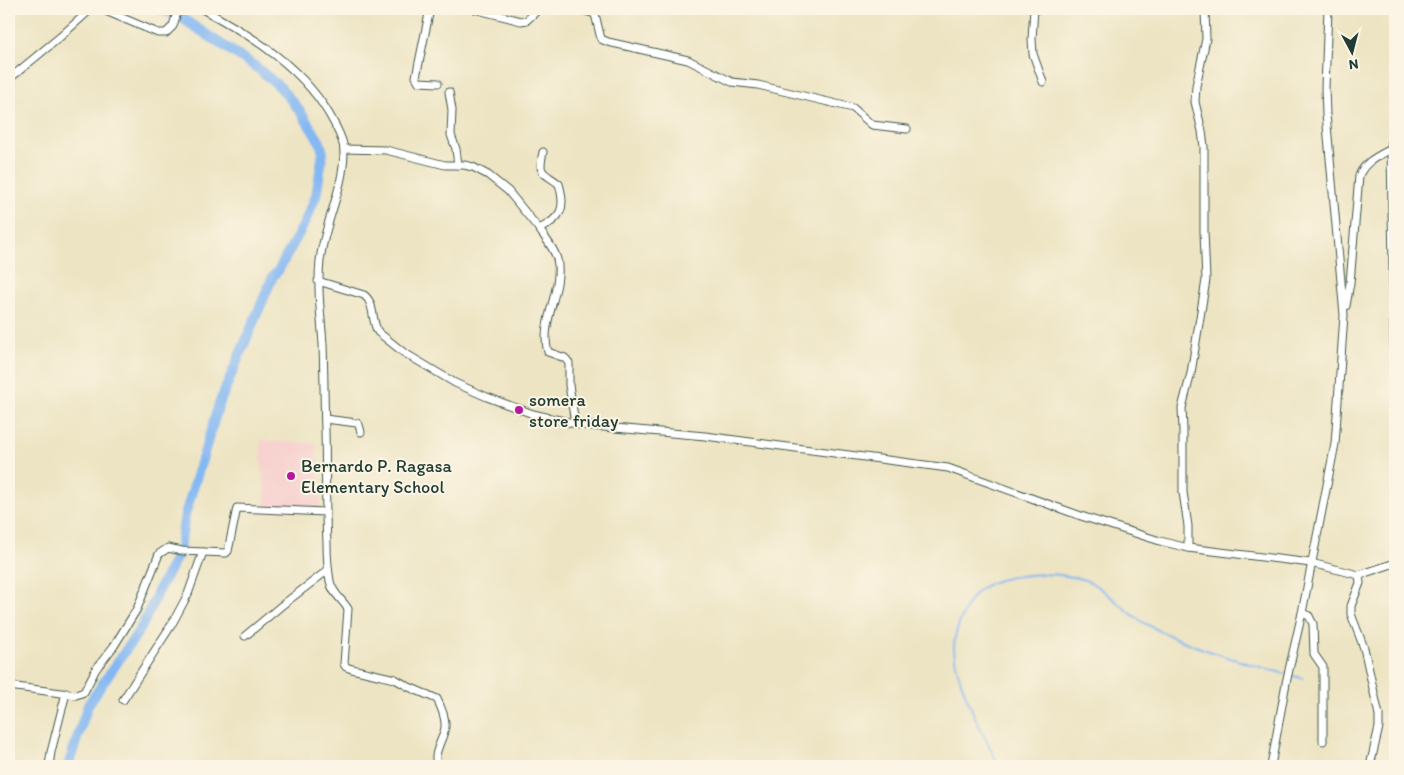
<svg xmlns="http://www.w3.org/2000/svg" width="1404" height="775" font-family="Itim,sans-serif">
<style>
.built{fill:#f7d0ce}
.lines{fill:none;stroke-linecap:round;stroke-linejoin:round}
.stream{stroke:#84b8f2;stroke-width:2}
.river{stroke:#84b8f2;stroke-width:10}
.minor-casing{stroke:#3e5649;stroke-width:9}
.minor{stroke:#fff;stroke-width:7}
.poi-dot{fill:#b5179e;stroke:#fcf5e5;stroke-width:2}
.labels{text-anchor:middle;stroke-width:4;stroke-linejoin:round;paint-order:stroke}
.poi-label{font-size:18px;fill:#1f3d34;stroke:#fcf5e5;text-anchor:start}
</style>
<rect width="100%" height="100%" fill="#fcf5e5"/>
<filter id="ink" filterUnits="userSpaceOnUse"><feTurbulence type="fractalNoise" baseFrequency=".02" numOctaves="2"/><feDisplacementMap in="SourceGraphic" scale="10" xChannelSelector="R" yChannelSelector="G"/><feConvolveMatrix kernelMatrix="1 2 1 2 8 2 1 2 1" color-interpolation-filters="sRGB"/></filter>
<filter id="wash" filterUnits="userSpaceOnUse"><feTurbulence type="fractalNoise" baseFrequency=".0096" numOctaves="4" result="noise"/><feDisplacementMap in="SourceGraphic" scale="20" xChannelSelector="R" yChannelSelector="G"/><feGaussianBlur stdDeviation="1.12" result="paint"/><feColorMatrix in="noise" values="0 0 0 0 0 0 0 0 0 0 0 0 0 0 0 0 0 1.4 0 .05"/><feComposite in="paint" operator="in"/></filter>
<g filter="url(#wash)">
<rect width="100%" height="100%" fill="#ede4c3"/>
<path class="built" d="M260,440l56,4 5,67 -55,-2z"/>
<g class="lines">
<g class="stream">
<path d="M1289,675l13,3"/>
<path d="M999,766c-16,-33 -44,-83 -45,-119 0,-10 5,-24 9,-33 9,-22 21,-31 44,-36 26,-5 52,-6 78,2 18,6 42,34 61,44 43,23 92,37 139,50"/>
</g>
<g class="river">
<path d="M159,9l14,5"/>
<path d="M68,766l20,-61 53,-77 20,-43 18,-32 6,-38 34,-111 54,-128 5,-5 25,-45 13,-30 7,-43 -3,-11 -20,-31 -20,-24 -24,-20 -76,-50"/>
</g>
</g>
</g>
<g filter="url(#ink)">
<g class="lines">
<defs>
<g id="minor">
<path d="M101,9l57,24h8l7,-7 5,-17"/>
<path d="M202,9c51,27 105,61 132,114 4,8 10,18 10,28 0,39 -20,72 -24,110 -3,28 1,55 3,83 1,29 1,57 2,86 1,38 0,76 2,113 0,13 1,26 3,38 2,12 12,18 18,28l-4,55 2,3 6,2 43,10 14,8 28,12c4,8 9,19 8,28 -1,12 -14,27 -7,39"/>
<path d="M430,9l-14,68 3,5 19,1"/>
<path d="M474,9l47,12 6,-1 12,-11"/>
<path d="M579,9l16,5 6,25 7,3 80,18 44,22 26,3 95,23 19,17 35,4"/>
<path d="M1034,9l-2,30 1,15 10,28"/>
<path d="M9,79l51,-42 31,-28"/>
<path d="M449,92l3,18 -1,25 5,14 2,16"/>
<path d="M1395,116l-4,33 4,237"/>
<path d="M344,149l42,1 59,15h19l9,2 15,8 20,16 31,38c23,-11 27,-21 20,-45 -17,-13 -21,-9 -16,-32"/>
<path d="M539,229c6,9 15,19 18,30 7,29 -18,64 -9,93l17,6 4,5v22l6,38"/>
<path d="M318,281l46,14c11,8 7,25 14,37l25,20 52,31 32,14 46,17 48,11 124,11 243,32 133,48 79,25 28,7 123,15 48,12 1,8 -9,23v8l13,34 15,67v12l-9,39"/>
<path d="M1346,306l4,-23 9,-107c5,-14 19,-20 32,-27"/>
<path d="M325,419l32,4 2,2 2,7"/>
<path d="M1188,548v-22l-5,-34v-63l-1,-21 9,-35 15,-93 -2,-49v-84l-2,-16 -7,-29 1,-16 10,-47 -1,-30"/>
<path d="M1359,575l36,-12"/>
<path d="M1302,613l7,3 4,8 1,30 9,13v74"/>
<path d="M245,636l36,-30 47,-36"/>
<path d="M9,686l67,9 8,-3 12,-23 18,-23 23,-37 22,-55 9,-6 14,3 44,2 2,-2 9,-43 88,4"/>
<path d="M123,700l49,-76 16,-30 15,-42"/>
<path d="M49,766l2,-14 15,-59"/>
<path d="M1271,766l15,-83 16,-70 33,-169 9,-129 -18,-201 -1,-26 3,-79"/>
</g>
</defs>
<use href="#minor" class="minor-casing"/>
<use href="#minor" class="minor"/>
</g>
</g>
<g class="poi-dot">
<circle cx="519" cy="410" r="5"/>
<circle cx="291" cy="476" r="5"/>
</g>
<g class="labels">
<g class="poi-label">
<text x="529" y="406">somera<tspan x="529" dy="21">store friday</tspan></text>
<text x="301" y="472">Bernardo P. Ragasa<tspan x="301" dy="21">Elementary School</tspan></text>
</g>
</g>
<rect width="1404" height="775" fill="none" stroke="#fcf5e5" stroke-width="30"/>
<g transform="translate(1352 52) rotate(173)" stroke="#fcf5e5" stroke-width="4" paint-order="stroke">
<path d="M0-4L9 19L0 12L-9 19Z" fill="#1f3d34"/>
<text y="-8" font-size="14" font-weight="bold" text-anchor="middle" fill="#1f3d34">N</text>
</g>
</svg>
